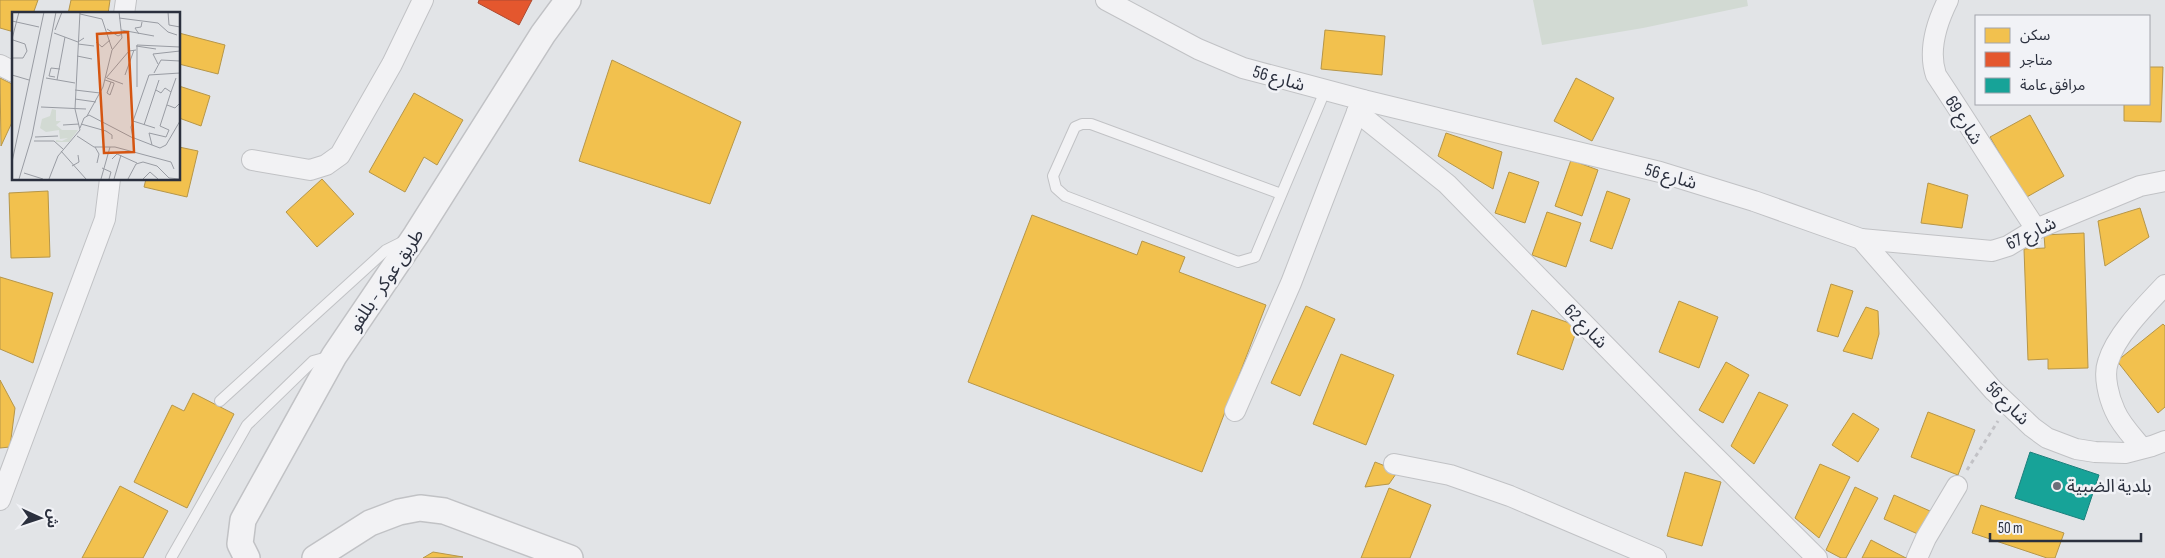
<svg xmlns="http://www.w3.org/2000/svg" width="2165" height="558" font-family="'Sofia Sans Condensed','Noto Sans Arabic',sans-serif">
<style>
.green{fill:#d2dad3}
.homes{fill:#f2c14e;stroke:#b69649}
.shops{fill:#e4572e;stroke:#ac4b33}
.public{fill:#17a398;stroke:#1d807d}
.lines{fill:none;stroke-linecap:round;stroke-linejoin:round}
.service-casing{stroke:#c1c2c5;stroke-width:12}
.minor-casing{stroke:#c1c2c5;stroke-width:22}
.tertiary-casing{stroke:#c1c2c5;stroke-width:28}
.path{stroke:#c2c2c6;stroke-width:3;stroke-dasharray:4 4;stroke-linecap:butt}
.service{stroke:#f2f2f4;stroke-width:10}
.minor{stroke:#f2f2f4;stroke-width:20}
.tertiary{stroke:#f2f2f4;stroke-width:25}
.poi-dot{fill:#6b6f79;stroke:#f1f2f6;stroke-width:2}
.labels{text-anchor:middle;stroke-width:5;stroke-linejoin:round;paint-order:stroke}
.street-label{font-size:18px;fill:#2b303e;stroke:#f1f2f6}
.poi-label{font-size:18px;fill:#2b303e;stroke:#f1f2f6;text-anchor:start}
.inset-road{fill:none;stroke:#999ca3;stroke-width:1}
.view{fill:#d55511;fill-opacity:0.15;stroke:#d55511;stroke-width:2.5}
.inset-edge{fill:none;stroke:#2b303e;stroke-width:2.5}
</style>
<rect width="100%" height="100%" fill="#e2e4e7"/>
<path class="green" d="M1533,0h214l1,6 -105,22 -101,17z"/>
<g class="homes">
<path d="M0,0h38l-5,14h-19v18l-14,-4z"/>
<path d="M71,0h39l-2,14h-40z"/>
<path d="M1325,30l60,6 -3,39 -61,-6z"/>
<path d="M179,33l46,12 -7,29 -39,-10z"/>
<path d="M612,60l129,62 -31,82 -131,-43z"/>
<path d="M2149,67h14l-2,55 -37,-1v-17h25z"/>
<path d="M0,78l14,7v33l-13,28z"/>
<path d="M1576,78l38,20 -22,43 -38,-20z"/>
<path d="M179,86l31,10 -9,30 -22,-8z"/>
<path d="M414,93l49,27 -26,45 -13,-8 -19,35 -36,-20z"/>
<path d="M2030,115l34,61 -39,22 -35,-61z"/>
<path d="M1446,133l56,19 -9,37 -55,-33z"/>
<path d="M179,147l19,4 -11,46 -43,-10 2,-8h33z"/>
<path d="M1571,160l27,10 -16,46 -27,-10z"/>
<path d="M1509,172l30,10 -14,41 -30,-10z"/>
<path d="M322,179l32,35 -37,33 -31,-35z"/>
<path d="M1928,183l40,12 -6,33 -41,-5z"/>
<path d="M48,191l2,66 -39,1 -2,-65z"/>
<path d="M1607,191l23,8 -18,50 -22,-8z"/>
<path d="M2140,208l9,29 -44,29 -7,-45z"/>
<path d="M1547,212l34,11 -15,44 -34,-12z"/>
<path d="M1032,215l105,40 5,-14 43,16 -6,15 87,33 -64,167 -234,-90z"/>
<path d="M2084,233l4,135 -40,1v-10l-20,1 -4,-111 21,-1 -1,-13z"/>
<path d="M0,277l53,16 -20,70 -33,-14z"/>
<path d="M1831,284l22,7 -15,46 -21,-6z"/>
<path d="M1679,301l39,16 -19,51 -40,-16z"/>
<path d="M1306,306l29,13 -35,77 -29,-13z"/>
<path d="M1866,307l12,4 1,23 -7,25 -29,-8z"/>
<path d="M1532,310l46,16 -15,44 -46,-16z"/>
<path d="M2163,324l2,2v81l-7,6 -41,-52z"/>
<path d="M1341,354l53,21 -28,70 -53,-21z"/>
<path d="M1726,362l23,13 -26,48 -24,-13z"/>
<path d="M0,380l15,28 -5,39 -10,1z"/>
<path d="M1759,392l29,13 -34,59 -23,-18z"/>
<path d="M193,393l41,21 -47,94 -53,-26 38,-77 12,6z"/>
<path d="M1928,412l47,18 -17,45 -47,-18z"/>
<path d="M1853,413l26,16 -21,33 -26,-17z"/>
<path d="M1375,462l23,9 -9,13 -24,3z"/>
<path d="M1820,464l30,13 -31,61 -24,-20z"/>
<path d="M1685,472l36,10 -19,64 -35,-10z"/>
<path d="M120,486l48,25 -25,47h-61z"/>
<path d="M1855,487l23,11 -32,60h-5l-15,-8z"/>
<path d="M1389,488l42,17 -21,53h-49z"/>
<path d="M1894,495l36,16 -10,24 -36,-16z"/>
<path d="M1981,505l83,28 -9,25h-8l-75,-25z"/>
<path d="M1871,540l35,18h-44z"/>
<path d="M433,552l30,5 -40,1z"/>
</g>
<path class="shops" d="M479,0h53l-13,25 -41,-22z"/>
<path class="public" d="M2030,452l69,23 -15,45 -69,-22z"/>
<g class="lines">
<defs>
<g id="service">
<path d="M1281,194l-190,-70h-9l-7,3 -22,49 3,12 9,8 173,66 17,-5 70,-166"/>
<path d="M220,401l143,-130 23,-21 18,-9"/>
<path d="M171,558l76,-133 66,-64 18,-5"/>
</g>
<g id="minor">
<path d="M1106,0l92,49 45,19 120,32 297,72 94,29 107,38 132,151 39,37 15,11 29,11 19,3 30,1 27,-7 13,-5"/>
<path d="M1948,0c-11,22 -20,51 -12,75 34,51 66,103 100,154"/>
<path d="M124,14l2,-14"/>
<path d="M0,65l14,7"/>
<path d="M1363,100l-6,12 90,72 240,245 130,129"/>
<path d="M252,160l58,10 16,-5 14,-10 52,-91 31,-64"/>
<path d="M1861,239l131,12 16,-5 28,-17 104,-43 25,-5"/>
<path d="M1235,411l56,-128 66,-171"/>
<path d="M2142,448c-9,-11 -21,-23 -27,-37 -6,-13 -12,-35 -7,-49 8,-27 37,-56 57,-77"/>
<path d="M1394,464l56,11 60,21 146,62"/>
<path d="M0,500l105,-281 5,-40"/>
<path d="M1917,558l9,-20 31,-52"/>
</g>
<g id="tertiary">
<path d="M247,558l-7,-14 3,-24 91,-164 82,-121 127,-201 25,-34"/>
<path d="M315,558l55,-35 29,-11 21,-4 24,3 126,47"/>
</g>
</defs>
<use href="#service" class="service-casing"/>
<use href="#minor" class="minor-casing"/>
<use href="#tertiary" class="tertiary-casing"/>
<path class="path" d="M1967,470l31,-49"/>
<use href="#service" class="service"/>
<use href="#minor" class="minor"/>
<use href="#tertiary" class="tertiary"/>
</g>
<circle class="poi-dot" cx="2057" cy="486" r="5"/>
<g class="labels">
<g class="street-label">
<text transform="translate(1279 78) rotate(16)" y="6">شارع 56</text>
<text transform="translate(1964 120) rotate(58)" y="6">شارع 69</text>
<text transform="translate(1671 176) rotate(16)" y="6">شارع 56</text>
<text transform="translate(2031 233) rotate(-26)" y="6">شارع 67</text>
<text transform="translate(386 280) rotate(-56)" y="6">طريق عوكر - بللفو</text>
<text transform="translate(1586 326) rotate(46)" y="6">شارع 62</text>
<text transform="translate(2008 403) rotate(45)" y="6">شارع 56</text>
</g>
<g class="poi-label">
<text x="2067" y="492">بلدية الضبية</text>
</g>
</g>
<g transform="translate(12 12)">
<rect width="168" height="168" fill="#e2e4e7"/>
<path d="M40,97l4,1v11h5l-5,4 6,5h16l-9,12h-13v-2l6,1 6,-3 -8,1 -1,-9 -13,2 -6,-4 2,-9 8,-3z" fill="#d2dad3"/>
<path class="inset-road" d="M156,0l1,13 11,2M68,2l22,5 10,30M107,6l39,5 10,9 9,3M0,9l27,6M95,17l11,7 4,-2M43,18l7,-18M109,18l33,6M42,21l24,9 6,-4M127,22l-4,-6 6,-1 1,-5M0,27l7,-27M84,30l6,5 8,-7M66,32l16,2M124,34l20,3M65,44l15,3M0,46h11l4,-7 -2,-7 -12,-4M146,52l-5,-10 27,-3M142,61l7,-13 19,1M0,63l17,5M113,63l9,-25M43,65l-6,-1 2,-8 9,1M34,66l29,5M94,66l23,-27 7,-1M95,66l16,6M45,68l8,-43M93,68l9,3v1l-4,11 -3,-2 4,-11M125,75v-42l43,2M63,78l25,3M144,78l5,3 4,-5 6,4 5,-14M63,87l21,3M155,93l8,3 5,-5M29,95l45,2M75,104l16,-29 9,-37 10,-12 -3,-26M121,109l22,7M69,112l25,7 6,4v4M51,113l16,-1M132,113l15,-45M68,116l4,-10 5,-3 44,23 -2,-11 18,-52 31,-2M65,124l17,11h21l56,15 3,7M23,125l23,-1M122,126l18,7 -3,-12 17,4 3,-7 -9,-4 11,-34M22,129h20l9,8M140,133l8,3 6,-3 14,-24M83,135l4,7 -2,9M49,139l25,28M100,147l5,-5 20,9M0,150l32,-150M60,154l7,-4 -1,-7M90,156l9,4 -2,7M12,161l19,6M7,167l13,-43 24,-124M37,167l9,-23 22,-26 -5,-21 5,-97M89,167l9,-32M102,167l7,-24M116,167l8,-15 7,-2 14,4 12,12 11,1M131,167l7,-7 8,7"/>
<path class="view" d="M116,20l6,120 -30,1 -7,-119z"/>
<rect width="168" height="168" class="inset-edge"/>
</g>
<rect x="1975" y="15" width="175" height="90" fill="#f1f2f6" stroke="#a2a4ac"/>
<rect x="1985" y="28" width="25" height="15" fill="#f2c14e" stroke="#a2a4ac"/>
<text x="2020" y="40" font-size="15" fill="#2b303e">سكن</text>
<rect x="1985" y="52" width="25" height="15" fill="#e4572e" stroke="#a2a4ac"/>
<text x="2020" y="65" font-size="15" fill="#2b303e">متاجر</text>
<rect x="1985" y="78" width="25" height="15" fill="#17a398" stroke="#a2a4ac"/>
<text x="2020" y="90" font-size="15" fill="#2b303e">مرافق عامة</text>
<g transform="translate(40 518) rotate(93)" stroke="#f1f2f6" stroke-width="4" paint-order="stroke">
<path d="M0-4L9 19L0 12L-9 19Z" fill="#2b303e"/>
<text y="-8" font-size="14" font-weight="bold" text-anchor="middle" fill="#2b303e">ش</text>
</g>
<path d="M1990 533v8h151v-8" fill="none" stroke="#2b303e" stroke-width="2.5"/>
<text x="1998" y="533" font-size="15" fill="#2b303e" stroke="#f1f2f6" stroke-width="4" paint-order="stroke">50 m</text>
</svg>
